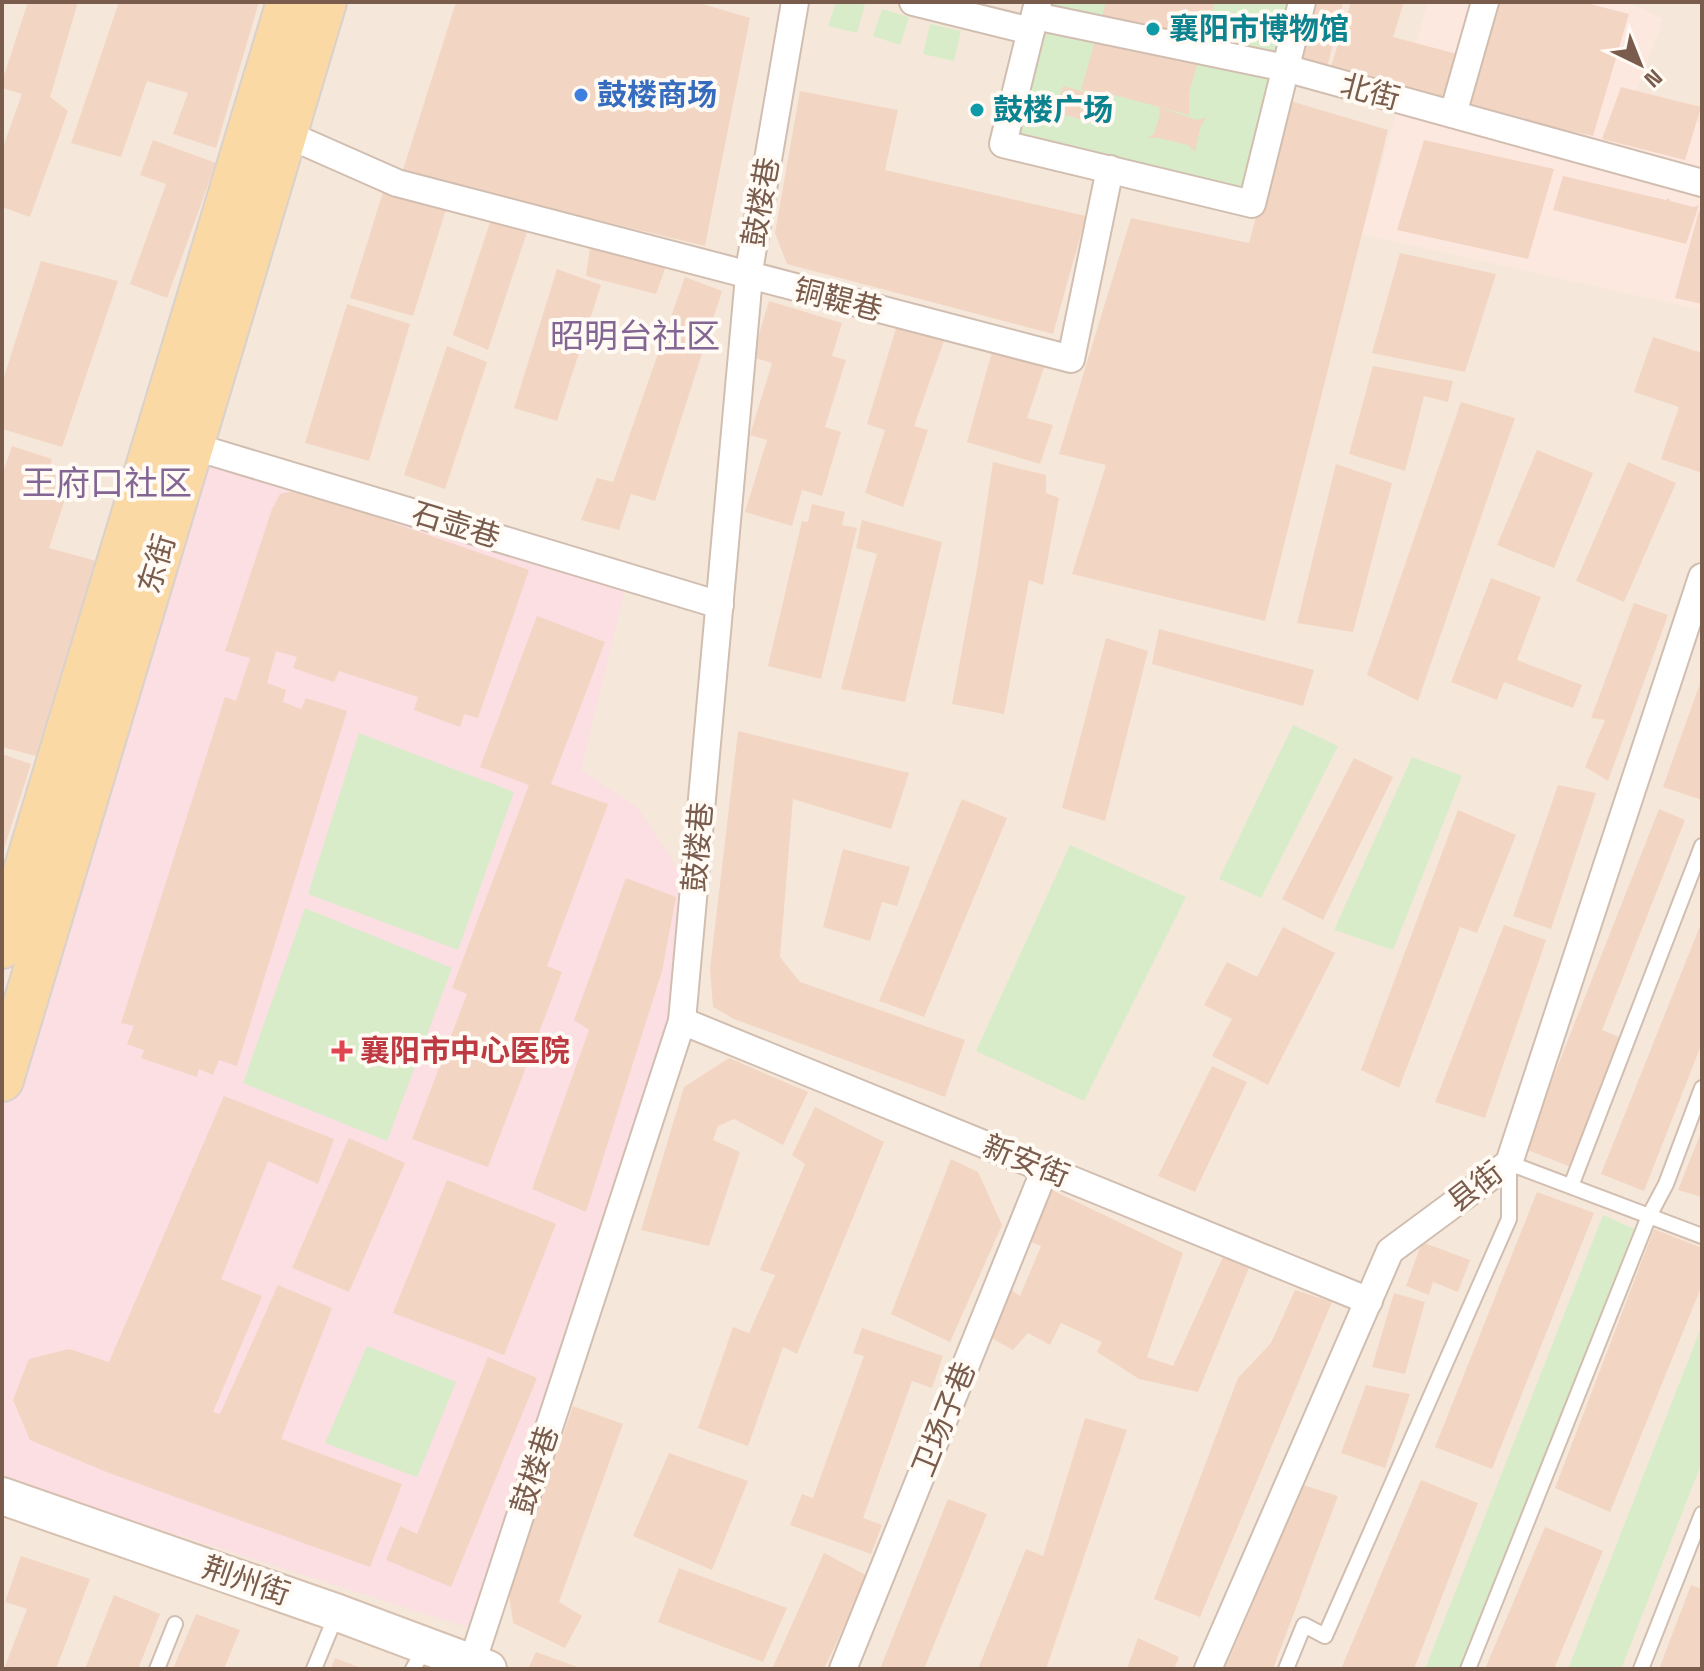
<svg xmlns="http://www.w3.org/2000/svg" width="1704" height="1671" font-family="'Space Grotesk','Noto Sans SC',sans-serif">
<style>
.residential{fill:#f5e8da}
.commercial{fill:#fde8e0}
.medical{fill:#fbdfe3}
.green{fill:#d8ecc9}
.building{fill:#f3d5c3}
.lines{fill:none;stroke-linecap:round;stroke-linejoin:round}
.lane-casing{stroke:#d1beb0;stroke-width:18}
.street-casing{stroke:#d1beb0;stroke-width:30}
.secondary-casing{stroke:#d6c0b0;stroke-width:40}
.primary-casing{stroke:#dad1cd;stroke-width:46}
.lane{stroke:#fff;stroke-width:14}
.street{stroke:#fff;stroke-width:26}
.secondary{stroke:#fff;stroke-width:36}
.primary{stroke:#fbd9a5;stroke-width:42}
.culture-dot{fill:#0f9aa8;stroke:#fffaf3;stroke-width:3}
.shop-dot{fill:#3f7fe0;stroke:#fffaf3;stroke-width:3}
.health-dot{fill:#e0444e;stroke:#fffaf3;stroke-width:3}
.labels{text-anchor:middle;stroke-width:8;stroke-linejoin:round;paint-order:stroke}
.culture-label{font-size:30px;font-weight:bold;fill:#0d838f;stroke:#fffaf3;text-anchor:start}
.street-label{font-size:30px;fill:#7a5c4d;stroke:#fffaf3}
.shop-label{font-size:30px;font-weight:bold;fill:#366cbe;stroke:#fffaf3;text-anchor:start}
.health-label{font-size:30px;font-weight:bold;fill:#be3a42;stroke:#fffaf3;text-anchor:start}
.quarter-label{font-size:34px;fill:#846695;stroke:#fffaf3}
</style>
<rect width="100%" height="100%" fill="#fdf6ec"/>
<rect class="residential" x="2" y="2" width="1700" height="1667"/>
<path class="commercial" d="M1428,2h199l36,17 -32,87 71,17v187l-340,-76z"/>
<path class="medical" d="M192,446l436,131 -47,193 57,38 56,85 -12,128 -200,611 -480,-153v-399z"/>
<g class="green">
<path d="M836,2h18l11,3 -8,28 -29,-7z"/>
<path d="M1038,2h264l-50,202 -249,-60z"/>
<path d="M882,9l27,8 -9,28 -27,-9z"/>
<path d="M930,24l31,7 -7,30 -31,-7z"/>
<path d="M1293,725l45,21 -77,152 -42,-19z"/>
<path d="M359,733l155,59 -56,158 -150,-56z"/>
<path d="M1412,757l50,19 -69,174 -59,-20z"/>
<path d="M1070,845l116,52 -102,204 -108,-50z"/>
<path d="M305,908l147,60 -65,173 -144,-58z"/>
<path d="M1603,1215l31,14 -172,440h-37z"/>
<path d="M1702,1325v137l-81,207h-53z"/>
<path d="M367,1346l89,36 -39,95 -92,-34z"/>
</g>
<g class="building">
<path d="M28,2h50l-28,95 18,14 -38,106 -28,-10v-57l20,-56 -20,-6v-6z"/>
<path d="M119,2h140l-43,146 -43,-14 15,-41 -41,-12 -26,76 -50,-14z"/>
<path d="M456,2h240l54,16 -45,228 -303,-73z"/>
<path d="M1106,2h109l-26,91v22l-82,-22 -26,-3z"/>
<path d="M1307,2h36l-16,66 -33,-9z"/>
<path d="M1351,2h53l-11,35 64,17 -13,44 -115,-25z"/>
<path d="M1493,2h89l47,12 -36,122 -131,-30z"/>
<path d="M1063,86l39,11 -7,27 -39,-12z"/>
<path d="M1621,87l80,20 -16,53 -83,-21z"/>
<path d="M800,91l98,19 -13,60 201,46 -33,118 -266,-70 -12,-31z"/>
<path d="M1287,100l101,30 -123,491 -193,-47 34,-109 -47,-11 72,-236 118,25z"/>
<path d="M1159,107l37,13 10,-2 -5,7 -6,27 -7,-7 -29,-7h-11l6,-4 6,-19z"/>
<path d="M153,140l63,23 -49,135 -37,-14 36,-100 -26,-9z"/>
<path d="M1424,140l130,29 -26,90 -131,-29z"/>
<path d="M1563,176l103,24 3,-2 1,3 24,6 5,-2 -13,39 -133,-34z"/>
<path d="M385,186l62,20 -34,110 -63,-18z"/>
<path d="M1699,211l3,1v92l-27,-6z"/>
<path d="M491,219l36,13 -39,118 -35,-15z"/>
<path d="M590,248l76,18 -10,28 -70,-18z"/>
<path d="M1400,253l96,21 -31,98 -93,-19z"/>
<path d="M41,261l77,20 -56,166 -60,-18v-46z"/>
<path d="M557,269l44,16 -44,136 -43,-13z"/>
<path d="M685,277l37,14 -67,210 -24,-7 -12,36 -38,-10 16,-42 16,4z"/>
<path d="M769,301l73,22 -10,33 14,4 -21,67 16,5 -19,64 -20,-6 -10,36 -47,-14 22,-72 -17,-5 22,-72 -20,-6z"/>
<path d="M347,304l63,20 -41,137 -64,-18z"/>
<path d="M896,328l48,13 -30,85 14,4 -25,77 -38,-14 20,-63 -18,-6z"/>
<path d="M1653,337l49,16v120l-41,-14 18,-52 -45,-15z"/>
<path d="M447,346l40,16 -42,127 -41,-14z"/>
<path d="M993,348l53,14 -19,56 26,7 -13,39 -73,-22z"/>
<path d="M1373,366l80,15 -5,21 -24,-6 -19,75 -56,-17z"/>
<path d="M1461,402l54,16 -97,283 -51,-26z"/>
<path d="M12,446l40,13 -4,13 23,9 -22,67 51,14 -64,194 -34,-9v-272z"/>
<path d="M1537,450l56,23 -39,95 -57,-23z"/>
<path d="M993,462l53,13v18l13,5 -16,87 -14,-5 -25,134 -52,-10 25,-135z"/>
<path d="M1628,462l48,21 -52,119 -48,-21z"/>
<path d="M1336,464l56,19 -39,149 -56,-9z"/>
<path d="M299,490l230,80 -51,148 -14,-4 -4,13 -46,-17 4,-13 -79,-26 -5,11 -41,-14 4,-11 -21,-6 -9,32 19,7 -3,12 18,7 5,-11 41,13 -110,355 -18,-6 -6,15 -14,-6 -2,8 -56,-19 3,-8 -17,-6 7,-18 -13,-3 104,-326 11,4 14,-43 -25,-7 47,-142 8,-15z"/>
<path d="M812,504l33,8 -3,13 15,3 -36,151 -53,-13 34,-145 6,1z"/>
<path d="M862,520l80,22 -37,160 -64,-13 36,-135 -21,-6z"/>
<path d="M1491,578l50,19 -24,63 65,25 -9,23 -69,-26 -7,18 -46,-18z"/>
<path d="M1634,603l34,12 -60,166 -23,-14 20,-47 -14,-2z"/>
<path d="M537,616l68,26 -54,142 57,20 -61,162 15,6 -74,195 -76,-28 55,-145 -15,-6 77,-203 -49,-18z"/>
<path d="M1159,629l155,41 -11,36 -151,-42z"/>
<path d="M1106,638l42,13 -43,170 -43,-13z"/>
<path d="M1702,678v122l-39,-13z"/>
<path d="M738,731l171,42 -18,56 -98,-30 -13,158 20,25 165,58 -20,57 -211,-78 -21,-12 -3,-38z"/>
<path d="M2,754l29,10 -28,88h-1z"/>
<path d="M1354,758l39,19 -70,143 -41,-21z"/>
<path d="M1558,785l38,8 -45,136 -38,-13z"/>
<path d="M962,799l45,19 -83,199 -45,-16z"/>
<path d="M1659,809l26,11 -83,210 20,8 -51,129 -46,-18z"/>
<path d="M1458,810l58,25 -39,98 -17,-6 -61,161 -38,-18z"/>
<path d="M843,849l67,18 -13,39 -15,-4 -12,39 -47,-14z"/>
<path d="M626,878l50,19 -14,74 -76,241 -54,-23 57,-159 -15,-10z"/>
<path d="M1702,921v122l-58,148 -43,-17z"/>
<path d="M1504,925l42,15 -61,178 -50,-16z"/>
<path d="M1283,927l52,26 -67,132 -56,-29 20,-37 -28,-14 23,-43 30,15z"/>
<path d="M729,1058l79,34 -25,53 -49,-26 -16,7 -5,14 27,12 -31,94 -68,-16 43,-143z"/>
<path d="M1212,1066l35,16 -52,110 -37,-16z"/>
<path d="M224,1096l110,43 -16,45 -50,-23 -47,118 41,17 -49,116 7,2 58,-129 54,23 -51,131 121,45 -32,83 -261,-94 -79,-33 -17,-40 16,-41 40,-10 40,13z"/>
<path d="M815,1107l69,35 -87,212 -14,-7 -35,99 -50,-18 35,-101 16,6 26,-58 -15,-5 45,-106 -13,-9z"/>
<path d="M1702,1130v67l-24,-7z"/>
<path d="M349,1138l56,25 -56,129 -57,-24z"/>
<path d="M951,1159l27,13 24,53 -52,117 -59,-28z"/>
<path d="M447,1180l109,44 -52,131 -111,-42z"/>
<path d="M1046,1187l137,66 -36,104 26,9 50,-109 26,11 -51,124 -59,-13 -42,-27 5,-10 -41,-19 -11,22 -22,-12 -15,17 -31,-17 26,-45 12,8 21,-50 -17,-7z"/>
<path d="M1537,1192l57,21 -102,256 -57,-22z"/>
<path d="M1654,1229l48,19v37l-92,227 -55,-24z"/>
<path d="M1422,1242l48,18 -12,32 -25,-10 -4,13 -23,-9z"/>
<path d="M1295,1290l37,12 -132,315 -46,-18 84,-221 33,-35z"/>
<path d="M1394,1293l31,9 -20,72 -33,-7z"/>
<path d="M862,1328l81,28 -11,32 -20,-7 -49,137 19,7 -11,29 -81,-29 12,-31 11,4 51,-142 -11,-3z"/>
<path d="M488,1357l49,21 -86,209 -65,-27 14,-34 17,8z"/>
<path d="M1366,1385l44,9 -25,74 -44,-15z"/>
<path d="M573,1406l50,18 -64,178 23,14 -17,32 -52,-25 -4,-29z"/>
<path d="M1085,1418l42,12 -81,239h-68l48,-120 17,7z"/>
<path d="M669,1453l79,28 -36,89 -79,-34z"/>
<path d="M1421,1480l57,23 -64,166h-73z"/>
<path d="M1303,1485l35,11 -65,173h-48z"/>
<path d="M948,1499l39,15 -63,155h-44z"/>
<path d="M1545,1527l58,24 -49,118h-69z"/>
<path d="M824,1553l44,23 -44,93h-52z"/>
<path d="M21,1556l69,23 -34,90h-52l23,-60 -22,-7z"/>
<path d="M679,1568l108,40 -24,54 -105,-40z"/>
<path d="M1691,1585l11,4v80h-43z"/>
<path d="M114,1595l46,19 -22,55h-53z"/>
<path d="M196,1614l44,16 -16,39h-51z"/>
<path d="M1138,1638l41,19 -5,12h-47z"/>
<path d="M536,1652l47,17h-55z"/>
<path d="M335,1658l29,11h-33z"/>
</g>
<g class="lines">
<defs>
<g id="lane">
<path d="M1571,1186l131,-340"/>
<path d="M157,1669l18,-45"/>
<path d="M314,1669l23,-56"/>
<path d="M413,1669l13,-23"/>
<path d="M1286,1669l18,-44 21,11 184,-417v-56l193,73"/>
<path d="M1468,1669l181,-453 17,-32 36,-96"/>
<path d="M1641,1669l61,-155"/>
</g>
<g id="street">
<path d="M913,2l118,29"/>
<path d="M1038,2l-35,142 249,60 50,-202"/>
<path d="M1035,16l250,52 417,115"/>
<path d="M1453,114l32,-112"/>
<path d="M286,134l111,49 674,176 39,-190"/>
<path d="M192,446l528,159"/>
<path d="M682,1021l687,280"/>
<path d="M472,1663l210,-642 68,-756 45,-263"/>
<path d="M843,1669l202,-500"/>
<path d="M1208,1669l182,-418 119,-88 193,-586"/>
</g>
<path id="secondary" d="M2,1496l336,117 150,56"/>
<g id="primary">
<path d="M2,947l286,-945"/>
<path d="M2,1080l323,-1078"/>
</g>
</defs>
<use href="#lane" class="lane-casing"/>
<use href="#street" class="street-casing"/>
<use href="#secondary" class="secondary-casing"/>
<use href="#primary" class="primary-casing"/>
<use href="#lane" class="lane"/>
<use href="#street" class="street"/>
<use href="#secondary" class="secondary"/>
<use href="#primary" class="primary"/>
</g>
<g class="culture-dot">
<circle cx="1153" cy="29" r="8"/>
<circle cx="977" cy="110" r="8"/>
</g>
<circle class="shop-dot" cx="581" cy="95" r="8"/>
<path class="health-dot" d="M338 1039h8v8h8v8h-8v8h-8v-8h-8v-8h8z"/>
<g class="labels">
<g class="culture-label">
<text x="1169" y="39">襄阳市博物馆</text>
<text x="993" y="120">鼓楼广场</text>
</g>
<g class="street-label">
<text transform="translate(1370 92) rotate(15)" y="10">北街</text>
<text transform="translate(761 202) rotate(-80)" y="10">鼓楼巷</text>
<text transform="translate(838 300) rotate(14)" y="10">铜鞮巷</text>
<text transform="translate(456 525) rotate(17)" y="10">石壶巷</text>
<text transform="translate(157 564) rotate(-73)" y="10">东街</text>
<text transform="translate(698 847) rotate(-85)" y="10">鼓楼巷</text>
<text transform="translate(1026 1161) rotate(22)" y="10">新安街</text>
<text transform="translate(1475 1187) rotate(-38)" y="10">县街</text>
<text transform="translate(944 1419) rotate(-68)" y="10">卫场子巷</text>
<text transform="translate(535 1470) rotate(-72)" y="10">鼓楼巷</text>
<text transform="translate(246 1581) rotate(19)" y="10">荆州街</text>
</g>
<g class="shop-label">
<text x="597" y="105">鼓楼商场</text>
</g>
<g class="health-label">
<text x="360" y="1061">襄阳市中心医院</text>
</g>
<g class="quarter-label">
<text x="635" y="348">昭明台社区</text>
<text x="107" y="495">王府口社区</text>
</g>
</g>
<rect width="1704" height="1671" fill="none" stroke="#7a5c4d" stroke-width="8"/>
<g transform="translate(1640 64) rotate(137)" stroke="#fffaf3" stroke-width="6" paint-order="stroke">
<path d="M0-6L14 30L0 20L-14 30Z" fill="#7a5c4d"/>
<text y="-12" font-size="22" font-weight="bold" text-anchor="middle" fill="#7a5c4d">N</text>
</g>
</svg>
